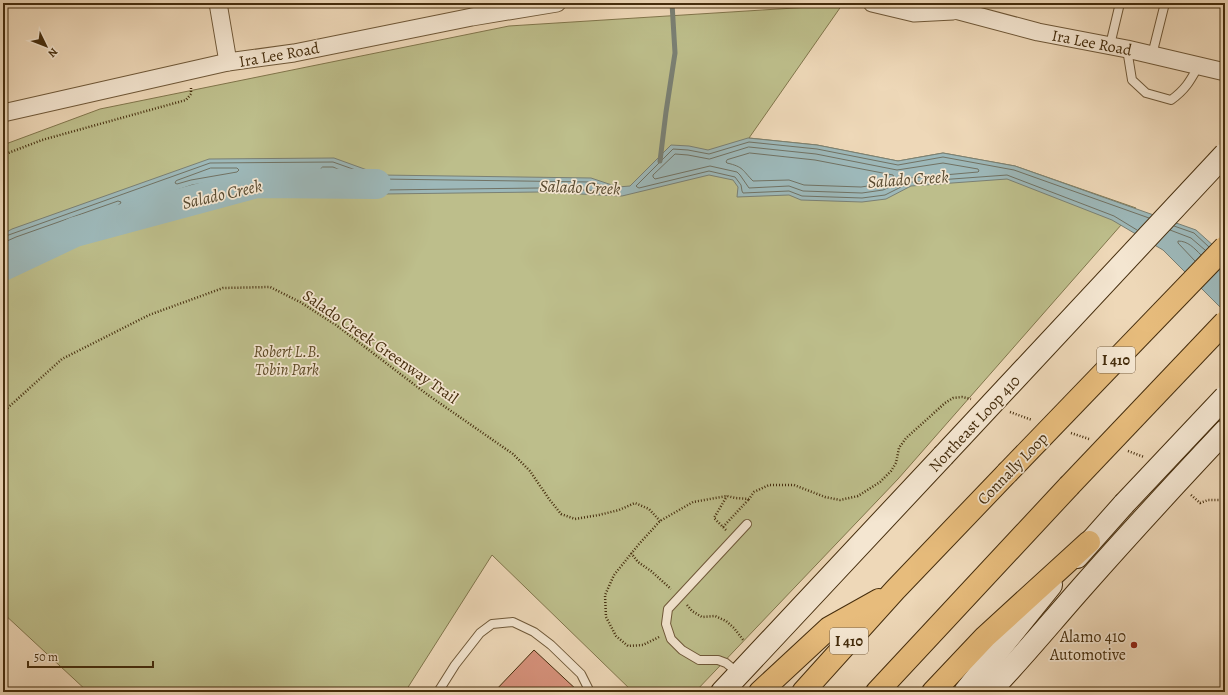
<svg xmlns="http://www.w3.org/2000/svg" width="1228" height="695" font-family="Alegreya,serif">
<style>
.green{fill:#bdbe8b;stroke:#81764c}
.water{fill:#9db8b9;stroke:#7a8074}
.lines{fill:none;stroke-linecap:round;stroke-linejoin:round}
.shore{stroke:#717263;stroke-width:1}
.stream{stroke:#7a8074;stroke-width:5}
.river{stroke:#9db8b9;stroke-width:30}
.building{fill:#d7927c;stroke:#452d0d}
.service-casing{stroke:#6f5838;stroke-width:10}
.minor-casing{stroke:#6f5838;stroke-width:19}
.secondary-casing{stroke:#452d0d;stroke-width:24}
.motorway-casing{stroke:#452d0d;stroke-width:24}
.path{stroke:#452d0d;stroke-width:2.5;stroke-dasharray:1 2;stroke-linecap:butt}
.service{stroke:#f4e6d1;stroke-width:8}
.minor{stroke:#f4e6d1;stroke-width:17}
.secondary{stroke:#f4e6d1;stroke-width:22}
.motorway{stroke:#e7bc7c;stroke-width:22}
.secondary-bridge-casing{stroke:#452d0d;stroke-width:24;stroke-linecap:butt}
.motorway-bridge-casing{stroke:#452d0d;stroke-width:24;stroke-linecap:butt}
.secondary-bridge{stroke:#f4e6d1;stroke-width:22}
.motorway-bridge{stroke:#e7bc7c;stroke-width:22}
.poi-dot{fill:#8f2418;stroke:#f4e6d1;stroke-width:1.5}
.labels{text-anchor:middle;stroke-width:3.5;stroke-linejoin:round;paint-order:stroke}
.shield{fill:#f4e6d1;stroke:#7a6448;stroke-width:1}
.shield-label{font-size:15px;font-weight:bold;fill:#452d0d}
.street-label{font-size:16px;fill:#452d0d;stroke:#f4e6d1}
.park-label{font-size:16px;font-style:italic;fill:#5d4a26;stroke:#f4e6d1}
.poi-label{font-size:16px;fill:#452d0d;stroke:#f4e6d1;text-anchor:end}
.water-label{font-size:17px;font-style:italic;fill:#57492f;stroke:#f4e6d1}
</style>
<rect width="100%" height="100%" fill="#eed8b8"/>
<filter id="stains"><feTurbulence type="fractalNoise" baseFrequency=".005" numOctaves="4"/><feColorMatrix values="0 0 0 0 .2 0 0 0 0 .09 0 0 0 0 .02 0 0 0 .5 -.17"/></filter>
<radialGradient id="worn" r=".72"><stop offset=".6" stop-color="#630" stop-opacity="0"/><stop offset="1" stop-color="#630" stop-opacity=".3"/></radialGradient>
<path class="green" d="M842,5l-93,133 68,7 81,16 45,-8 72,13 121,42 -238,271 -203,213h-62l-141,-137 -87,137h-317l-85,-79v-468l97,-36 409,-83z"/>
<path class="water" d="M748,138l69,7 81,16 45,-8 72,13 181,64 29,26v56l-62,-62 -51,-30 -105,-41 -96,7 -25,13 -24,3 -61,-2 -12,-5 -52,2 1,-10 -5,-7 -24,-5 -87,21 -83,-4 -156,2 -83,-18 -25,-1 -82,13 -65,22 -41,27 -84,24v-27l9,-5 197,-70 125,-1 47,17 210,3 27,9 12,-1 41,-41 18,1 19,4z"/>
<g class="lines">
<g class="shore">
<path d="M749,147l67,7 81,16 46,-7 35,6 1,2 -1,1 -68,6 -27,12 -21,3 -59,-2 -14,-5 -40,2 -9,-13 -3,-3 -27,-6 -55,13 -2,-2v-2l22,-21 13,1 21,4z"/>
<path d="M750,153l65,7 78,15 1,2 -13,7 -20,3 -57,-2 -15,-5 -36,1c-11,-11 -9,-14 -26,-18l-1,-1 1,-2z"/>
<path d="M323,167h10l14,6 2,2 -3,2 -23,-6 -2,-2z"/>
<path d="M211,168h26l2,2 -2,2 -46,8 -14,4 -2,-1 1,-2z"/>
<path d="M1174,226l20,7 15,14"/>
<path d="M1137,230l-23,-14 -107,-41 -96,7 -26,13 -23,3 -60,-2 -13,-5 -46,2 -1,-2 -1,-6 -6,-8 -26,-6 -70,17 -2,-1 -1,-1 37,-37 15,1 21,4 40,-12 68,7 81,16 45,-8 71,13 135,48"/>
<path d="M1170,230l21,8 14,12"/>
<path d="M3,237l207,-74 123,-1 48,17 209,3 18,5 1,2 -2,2 -68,-3 -156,2 -82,-18 -27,-1 -82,14 -66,22 -41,26 -82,24"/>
<path d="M3,242l4,-1 9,-4 102,-36 3,1 -1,2 -37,24 -80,24"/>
<path d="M1195,261l-17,-18v-2c10,0 16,7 23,14"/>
</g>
<path class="stream" d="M660,161l6,-49 9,-59 -3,-50"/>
<path class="river" d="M3,266l72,-34 182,-49 119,1"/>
</g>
<path class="building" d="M534,650l45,42h-85z"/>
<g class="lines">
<defs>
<g id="service">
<path d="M1110,45l10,-42"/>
<path d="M1127,49l5,31 14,13 25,7c15,-11 19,-19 28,-35"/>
<path d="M1152,55l13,-52"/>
<path d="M738,673l-12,-10 -8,-3h-19l-17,-10 -11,-11 -5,-15 2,-15 79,-85"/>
<path d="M438,692l17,-27 25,-32 12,-9 21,-2 21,10 17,13 30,29 9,18"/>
</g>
<g id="minor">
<path d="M218,3l10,59"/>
<path d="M872,3l42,10 39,-2"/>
<path d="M939,3l20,8 79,21 89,17 98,23"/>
<path d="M3,113l225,-51 66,-9 178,-36 85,-14"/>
</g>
<g id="secondary">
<path d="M1077,557l47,-53"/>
<path d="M722,692l221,-236"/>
<path d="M965,692l86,-107"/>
<path d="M989,692c33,-34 63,-71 95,-107 46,-52 93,-103 141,-154"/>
</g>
<g id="motorway">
<path d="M760,692l69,-64 50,-28"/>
<path d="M803,692l92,-102 112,-117"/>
<path d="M877,692l192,-206"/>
<path d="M933,692l52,-55 104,-95"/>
</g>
</defs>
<use href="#service" class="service-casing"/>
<use href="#minor" class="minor-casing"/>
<use href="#secondary" class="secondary-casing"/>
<use href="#motorway" class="motorway-casing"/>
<g class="path">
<path d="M3,155l39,-15 144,-40 5,-6v-6"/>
<path d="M3,412l59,-53 87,-44 74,-27 47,-1 30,15 36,23 92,70 85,59 17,17 19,28 12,15 14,5 24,-4 20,-5 16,-7 14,6 11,12"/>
<path d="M1010,412l22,8"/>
<path d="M1071,433l18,6"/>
<path d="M1128,451l16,6"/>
<path d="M1191,495l9,8 8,-3h17"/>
<path d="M723,527l26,-28"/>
<path d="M726,530l-12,-12 13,-22"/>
<path d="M631,553l7,9 13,9 20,18"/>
<path d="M687,605l5,6 10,6 13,-1 11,5 8,7 10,13"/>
<path d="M659,637l-16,8 -15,1 -12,-10 -10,-19 -1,-22 9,-20 25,-31 21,-23 33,-19 34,-6 8,2 14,1 5,-7 15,-7h25l31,12 15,3 18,-4 22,-14 11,-11 5,-8 3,-15 7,-10 39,-35 8,-5 9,-1 9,2"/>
</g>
<use href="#service" class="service"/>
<use href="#minor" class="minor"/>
<use href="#secondary" class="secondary"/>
<use href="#motorway" class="motorway"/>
<defs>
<g id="secondary-bridge">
<path d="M943,456l282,-302"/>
<path d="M1124,504l101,-107"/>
</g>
<g id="motorway-bridge">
<path d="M1007,473l218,-226"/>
<path d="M1069,486l156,-164"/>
</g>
</defs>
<use href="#secondary-bridge" class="secondary-bridge-casing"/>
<use href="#motorway-bridge" class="motorway-bridge-casing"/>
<use href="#secondary-bridge" class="secondary-bridge"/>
<use href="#motorway-bridge" class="motorway-bridge"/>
</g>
<circle class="poi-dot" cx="1134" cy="645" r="4"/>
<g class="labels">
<g class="shield">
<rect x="1097" y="347" width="38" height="26" rx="3"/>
<rect x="830" y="628" width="38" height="26" rx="3"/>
</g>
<g class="shield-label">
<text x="1116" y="365">I 410</text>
<text x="849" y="646">I 410</text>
</g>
<g class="street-label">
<text transform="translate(1092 42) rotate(11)" y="6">Ira Lee Road</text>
<text transform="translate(279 54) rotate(-10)" y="6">Ira Lee Road</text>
<text transform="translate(381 346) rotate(35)" y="6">Salado Creek Greenway Trail</text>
<text transform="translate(974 423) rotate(-47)" y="6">Northeast Loop 410</text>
<text transform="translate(1012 468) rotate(-46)" y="6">Connally Loop</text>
</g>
<g class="park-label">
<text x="287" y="357">Robert L.B.<tspan x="287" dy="18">Tobin Park</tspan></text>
</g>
<g class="poi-label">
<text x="1126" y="642">Alamo 410<tspan x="1126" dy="18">Automotive</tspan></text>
</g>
<g class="water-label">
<text transform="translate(908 179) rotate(-4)" y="6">Salado Creek</text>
<text transform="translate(580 187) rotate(2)" y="6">Salado Creek</text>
<text transform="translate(222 194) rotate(-13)" y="6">Salado Creek</text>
</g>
</g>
<rect width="1228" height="695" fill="none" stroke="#eed8b8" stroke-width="16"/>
<rect x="4" y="4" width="1220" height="687" fill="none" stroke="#452d0d" stroke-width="2"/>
<rect x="8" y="8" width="1212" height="679" fill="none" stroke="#452d0d"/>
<g transform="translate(46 46) rotate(133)" stroke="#f4e6d1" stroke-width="3" paint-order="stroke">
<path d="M0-3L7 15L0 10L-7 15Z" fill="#452d0d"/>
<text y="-6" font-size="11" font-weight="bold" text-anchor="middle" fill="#452d0d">N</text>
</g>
<path d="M28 661v6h125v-6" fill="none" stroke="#452d0d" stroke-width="2"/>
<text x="34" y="661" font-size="12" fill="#452d0d" stroke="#f4e6d1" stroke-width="3" paint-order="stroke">50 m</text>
<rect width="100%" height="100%" filter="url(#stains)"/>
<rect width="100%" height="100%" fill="url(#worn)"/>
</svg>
